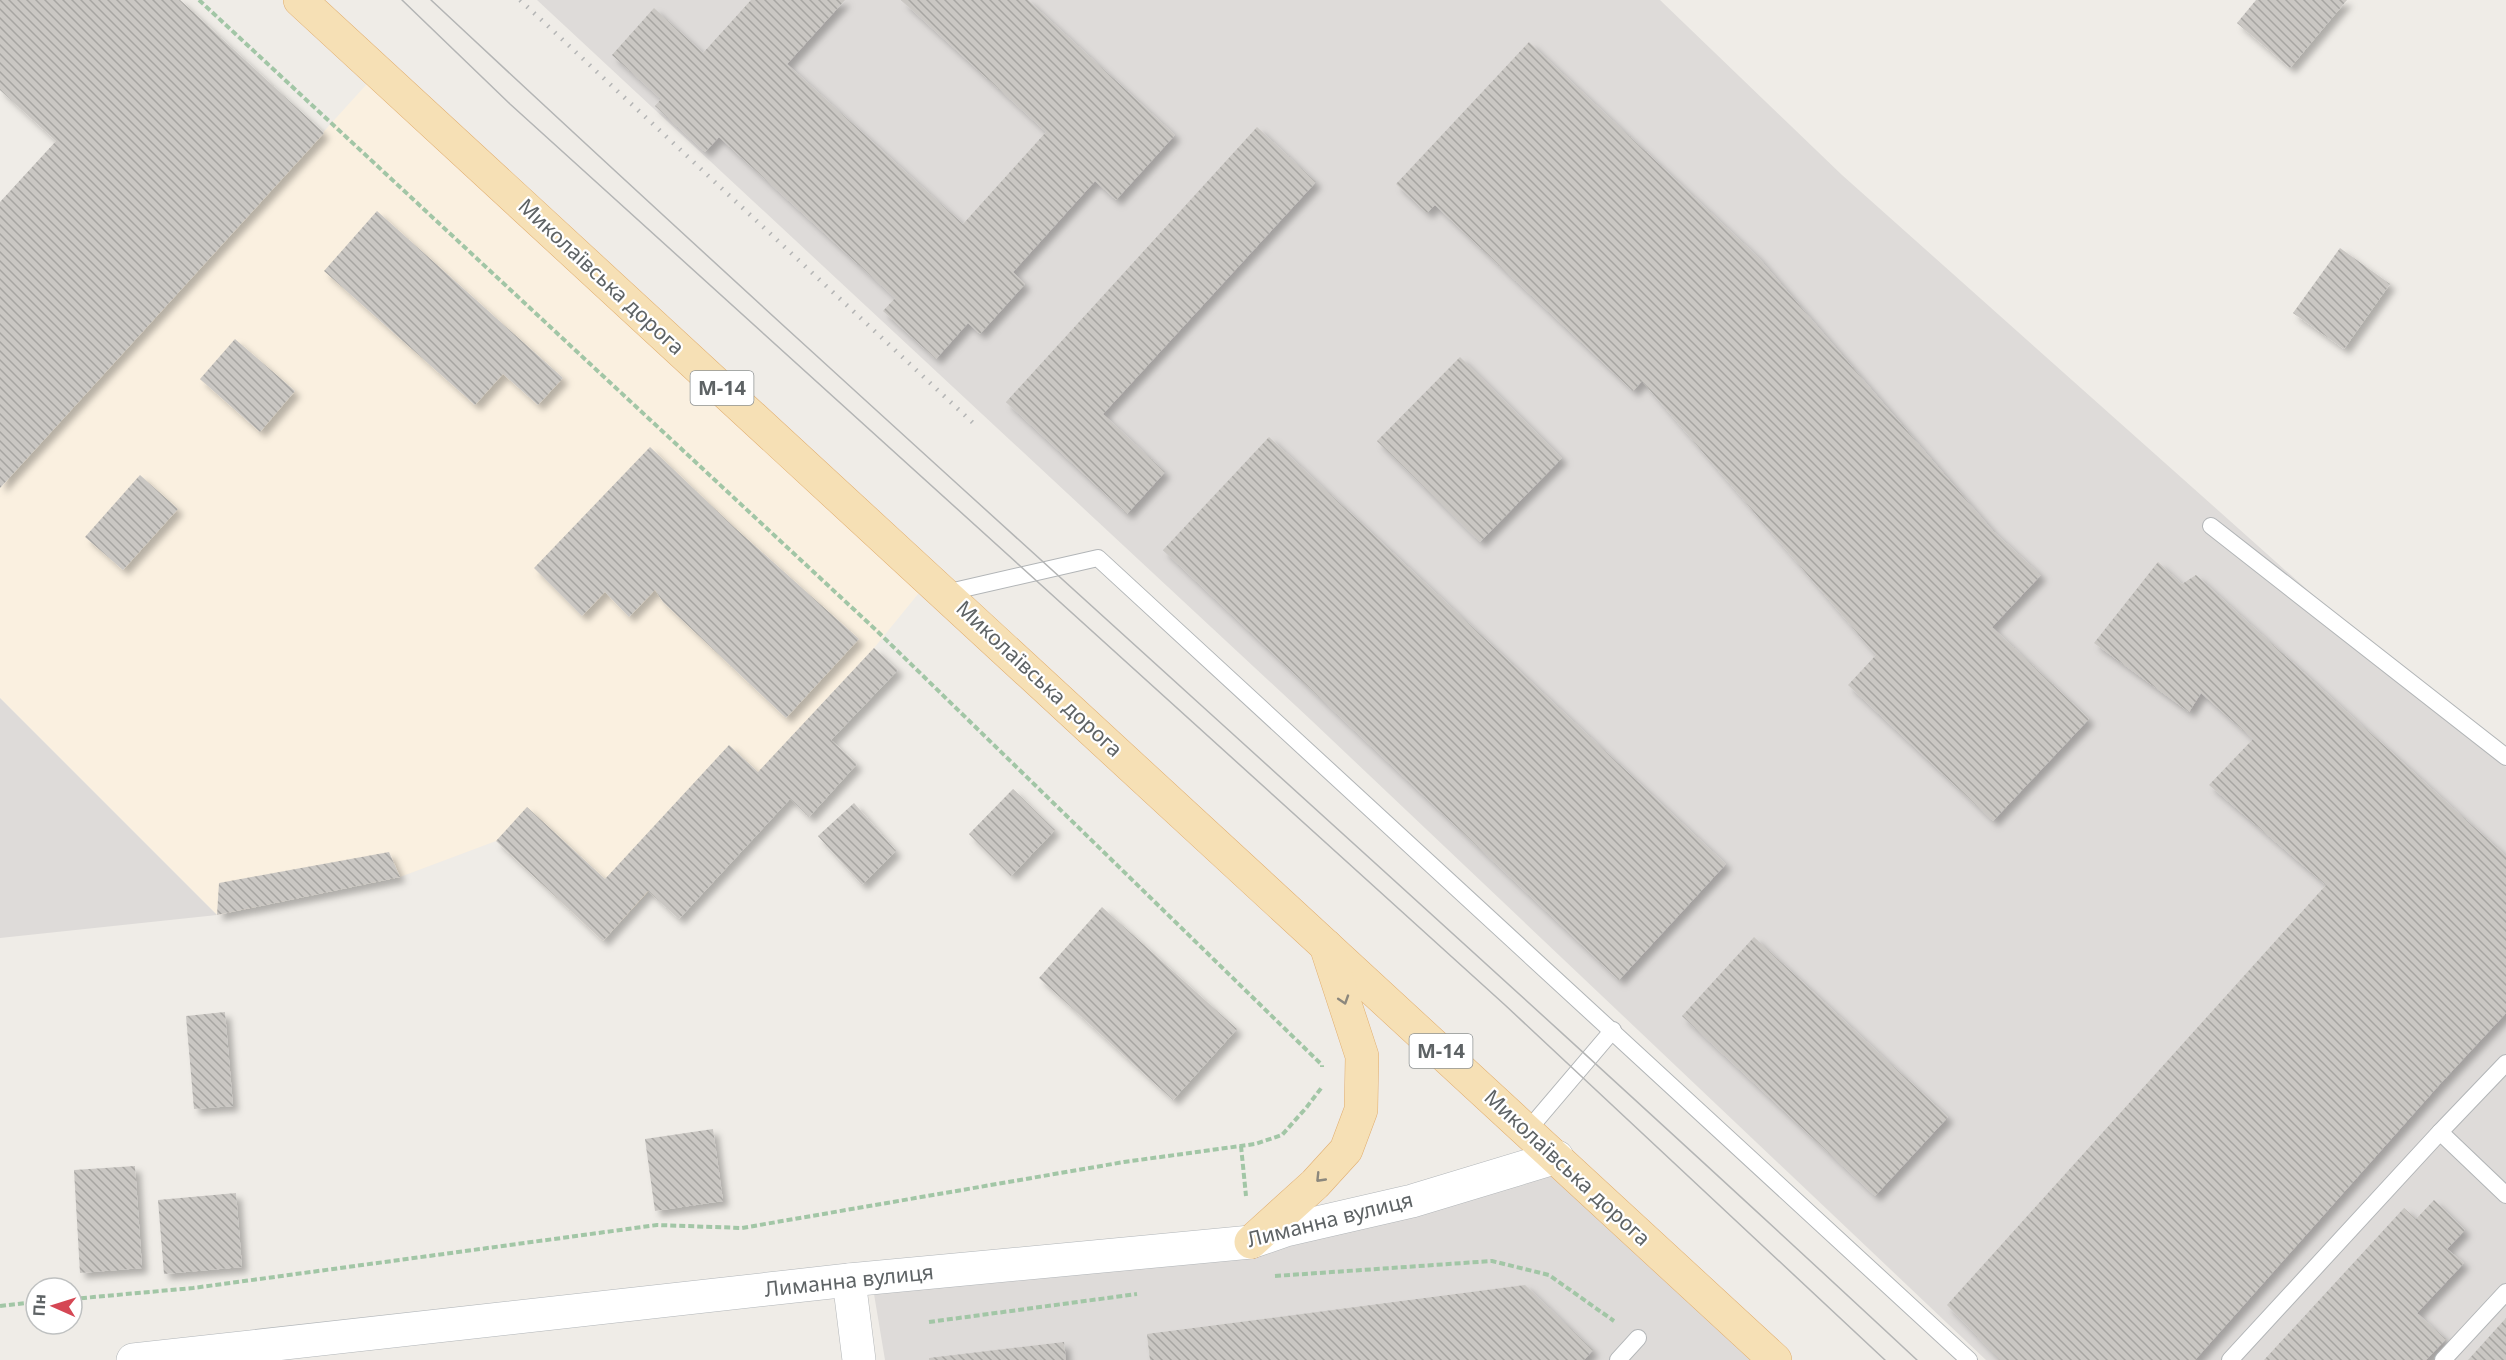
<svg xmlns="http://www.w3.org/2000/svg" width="2506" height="1360" font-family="'Noto Sans',sans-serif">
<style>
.commercial{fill:#faf0e0}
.industrial{fill:#dedbd9}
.building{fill:url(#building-back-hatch);filter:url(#shadow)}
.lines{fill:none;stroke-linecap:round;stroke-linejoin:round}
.service-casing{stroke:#b2b5b7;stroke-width:18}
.minor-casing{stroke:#b2b5b7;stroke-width:34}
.secondary-casing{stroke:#b1b5b8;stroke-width:34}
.primary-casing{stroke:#e1ad6e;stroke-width:34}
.path{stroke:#a2c6a6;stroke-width:4;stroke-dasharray:6 3;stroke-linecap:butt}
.service{stroke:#fff;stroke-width:16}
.minor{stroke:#fff;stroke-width:33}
.secondary{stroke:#fff;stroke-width:33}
.primary{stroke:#f6e0b5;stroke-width:33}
.tram{stroke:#b4b5b5;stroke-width:1.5}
.rail{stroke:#b4b5b5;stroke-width:4.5;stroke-dasharray:1.5 8;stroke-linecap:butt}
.oneway{stroke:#8c887d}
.labels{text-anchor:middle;stroke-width:4.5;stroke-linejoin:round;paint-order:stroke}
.shield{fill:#fff;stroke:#8e9293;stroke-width:1.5}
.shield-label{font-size:20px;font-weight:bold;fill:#5e6365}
.street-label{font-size:21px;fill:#5e6365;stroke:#fff}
</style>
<defs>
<pattern id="building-back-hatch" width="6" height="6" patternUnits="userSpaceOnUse" patternTransform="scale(1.5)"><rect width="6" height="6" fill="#cac7c3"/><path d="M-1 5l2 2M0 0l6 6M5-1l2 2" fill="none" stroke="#a7a5a2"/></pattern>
<filter id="shadow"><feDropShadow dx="5.5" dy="5.5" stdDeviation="3" flood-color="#0004"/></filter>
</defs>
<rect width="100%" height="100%" fill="#efece7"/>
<path class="commercial" d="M376,74l551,509 -53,65 -271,293 -107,-100 -96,36 -183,38 -217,-217v-210z"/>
<g class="industrial">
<path d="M537,0h1123l182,175 664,592v593h-520l-675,-640z"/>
<path d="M0,698l217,217 -217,23z"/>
<path d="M1561,1174l202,186h-878l-11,-66 415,-55z"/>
</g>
<g class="building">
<path d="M0,0h180l144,133 -324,355v-286l56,-61 -56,-51z"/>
<path d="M751,0h94l-58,64 176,160 83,-92 -145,-132h127l147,135 -59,65 -21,-19 -82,91 12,12 -45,50 -12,-11 -32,36 -53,-48 12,-13 -176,-161 -14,15 -50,-46 6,-7 -49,-44 42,-47 49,45z"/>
<path d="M2256,0h91l-57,68 -53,-45z"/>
<path d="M1529,42l229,215 235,274 48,44 -49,52 97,92 -96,102 -145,-136 28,-30 -234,-274 -9,10 -198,-186 -8,8 -31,-29z"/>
<path d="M1257,127l59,55 -213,232 62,58 -38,42 -121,-112z"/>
<path d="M377,211l186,167 -25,27 -35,-31 -28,31 -151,-134z"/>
<path d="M2340,248l50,36 -46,65 -51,-36z"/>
<path d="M235,339l60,52 -35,41 -60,-53z"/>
<path d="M1460,357l102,101 -82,84 -103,-101z"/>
<path d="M1269,437l457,427 -107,116 -456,-430z"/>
<path d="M650,447l85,81 124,111 -73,79 -123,-116 -8,-12 -26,27 -24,-25 -23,24 -48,-48z"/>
<path d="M140,475l38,34 -55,61 -38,-33z"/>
<path d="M2158,562l24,22 14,-9 310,281v157l-66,71 -245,276h-195l-53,-55 379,-420 -117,-100 44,-46 -52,-46 -12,19 -95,-69z"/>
<path d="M874,648l24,22 -67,70 26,24 -48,53 -19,-18 -111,120 -31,-28 -45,50 -107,-100 31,-34 78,72 124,-134 29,27z"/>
<path d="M1013,789l42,41 -44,46 -42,-42z"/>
<path d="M854,803l42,48 -34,34 -44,-49z"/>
<path d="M389,852l11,25 -183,38 2,-32z"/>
<path d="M1102,907l135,122 -64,71 -134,-122z"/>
<path d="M1754,937l194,180 -73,79 -193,-180z"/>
<path d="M225,1012l8,94 -39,3 -8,-93z"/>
<path d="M713,1129l10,72 -68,10 -10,-72z"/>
<path d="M135,1166l7,102 -62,5 -6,-103z"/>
<path d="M236,1193l6,74 -78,7 -6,-74z"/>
<path d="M2434,1200l31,30 -18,19 17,14 -47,50 29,26 -20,21h-162l140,-152 12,11z"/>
<path d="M1525,1285l68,65 -9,10h-434l-3,-26z"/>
<path d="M2506,1318v42h-38z"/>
<path d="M1064,1342l2,18h-137v-2z"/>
</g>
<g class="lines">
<defs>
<g id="service">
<path d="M2211,526l295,231"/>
<path d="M945,593l153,-35 871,802"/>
<path d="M1528,1130l85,-100"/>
<path d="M2440,1132l66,-69"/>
<path d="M1618,1360l20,-22"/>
<path d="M2230,1360l210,-228 66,63"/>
<path d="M2443,1360l63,-68"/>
</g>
<path id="minor" d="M849,1280l10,80"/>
<path id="secondary" d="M133,1360l716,-80 402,-38 35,-12 126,-29 145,-44"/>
<g id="primary">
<path d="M300,0l1475,1360"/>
<path d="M1251,1242l64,-58 31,-34 15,-40 1,-54 -36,-110"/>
</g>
</defs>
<use href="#service" class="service-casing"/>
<use href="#minor" class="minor-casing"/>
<use href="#secondary" class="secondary-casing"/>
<use href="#primary" class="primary-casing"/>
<g class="path">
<path d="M199,0l677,630 446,435v2"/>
<path d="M1241,1146l5,50"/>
<path d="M1275,1276l217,-15 57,14 65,46"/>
<path d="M72,1299l121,-11 464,-63 85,3 382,-66 131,-18 27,-9 24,-27 16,-21"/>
<path d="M0,1306l36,-4"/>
<path d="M929,1322l208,-28"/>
</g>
<use href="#service" class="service"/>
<use href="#minor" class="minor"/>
<use href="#secondary" class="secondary"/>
<use href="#primary" class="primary"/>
<g class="tram">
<path d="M402,0l108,104 995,901 380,355"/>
<path d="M431,0c490,458 994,902 1486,1360"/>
</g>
<path class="rail" d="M520,0l453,423"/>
</g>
<defs><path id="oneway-chevron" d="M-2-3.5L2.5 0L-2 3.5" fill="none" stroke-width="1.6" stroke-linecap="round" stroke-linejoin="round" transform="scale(1.5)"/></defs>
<g class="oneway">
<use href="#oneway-chevron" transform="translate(1344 1000) rotate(72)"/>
<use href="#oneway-chevron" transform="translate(1320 1178) rotate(134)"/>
</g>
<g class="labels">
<g class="shield">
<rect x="690.5" y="371" width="63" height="34" rx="4.5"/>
<rect x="1409.5" y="1034" width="63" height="34" rx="4.5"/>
</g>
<g class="shield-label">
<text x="722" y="395">М-14</text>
<text x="1441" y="1058">М-14</text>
</g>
<g class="street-label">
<text transform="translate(601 277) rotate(43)" y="7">Миколаївська дорога</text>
<text transform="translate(1039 679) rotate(43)" y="7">Миколаївська дорога</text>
<text transform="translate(1567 1168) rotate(43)" y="7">Миколаївська дорога</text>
<text transform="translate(1330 1220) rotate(-14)" y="7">Лиманна вулиця</text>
<text transform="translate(849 1281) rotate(-6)" y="7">Лиманна вулиця</text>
</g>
</g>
<g transform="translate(54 1306) rotate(273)"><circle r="28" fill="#ffffff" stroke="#bfc1c1" stroke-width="1.5"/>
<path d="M0-4.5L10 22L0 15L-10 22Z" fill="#d54754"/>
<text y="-9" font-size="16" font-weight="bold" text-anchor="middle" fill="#5e6365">Пн</text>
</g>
</svg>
